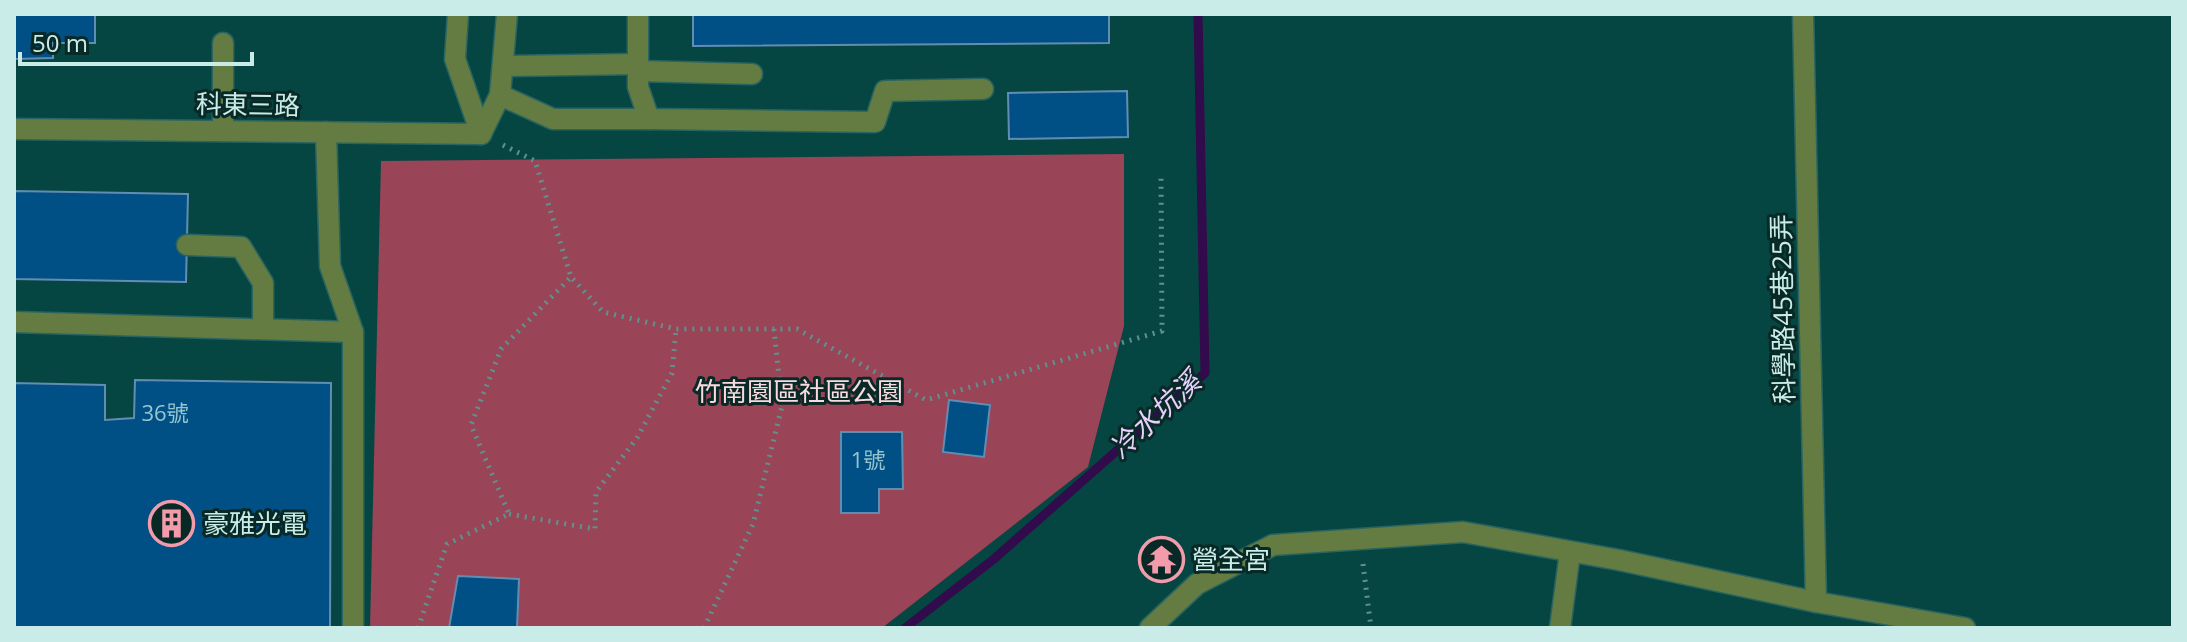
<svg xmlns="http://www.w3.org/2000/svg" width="2187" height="642" font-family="'Open Sans','Noto Sans TC',sans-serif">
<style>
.green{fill:#9a4458}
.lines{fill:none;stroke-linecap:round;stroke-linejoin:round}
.stream{stroke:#310b4b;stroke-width:9}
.building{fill:#015085;stroke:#638cb3;stroke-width:2}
.minor-casing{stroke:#296460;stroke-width:23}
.path{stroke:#5f928e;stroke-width:5;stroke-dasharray:2 6;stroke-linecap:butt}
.minor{stroke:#647c41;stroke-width:20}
.labels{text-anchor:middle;stroke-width:6;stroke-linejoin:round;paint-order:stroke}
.number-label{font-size:22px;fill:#97c5cf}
.street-label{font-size:26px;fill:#c9ece8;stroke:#092926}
.park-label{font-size:26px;fill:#f8dadf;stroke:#092926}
.poi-label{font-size:26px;fill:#c9ece8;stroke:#092926;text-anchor:start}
.water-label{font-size:28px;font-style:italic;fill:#e7d0fe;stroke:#092926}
</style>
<rect width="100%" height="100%" fill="#064642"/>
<path class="green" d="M1124,154v172l-36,141 -206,161h-512l11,-467z"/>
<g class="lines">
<path class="stream" d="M905,628l89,-69 211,-186 -7,-359"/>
</g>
<g class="building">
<path d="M14,14h81v29h-42v15l-39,1z"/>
<path d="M693,14h416v29l-416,3z"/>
<path d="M1127,91l1,46 -119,2 -1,-46z"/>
<path d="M14,191l174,3 -2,88 -172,-3z"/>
<path d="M135,380l196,3 -1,245h-316v-245l91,2v35l29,-2z"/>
<path d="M949,400l41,5 -6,52 -41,-5z"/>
<path d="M841,432h61l1,57h-24v24h-38z"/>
<path d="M458,576l61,3 -2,49h-68z"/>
</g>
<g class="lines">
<defs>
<g id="minor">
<path d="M458,14l-3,45 26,75"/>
<path d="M638,14v73l11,32 226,3 10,-31 98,-2"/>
<path d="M1803,14l13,588"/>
<path d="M223,43v88"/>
<path d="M504,66l134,-2"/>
<path d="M638,71l114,3"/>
<path d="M500,95l53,24h96"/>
<path d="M14,129l467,5"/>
<path d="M326,132l4,134 23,66v296"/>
<path d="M481,134l19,-39 7,-81"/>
<path d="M187,245l54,2 22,36v46"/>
<path d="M14,322l339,10"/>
<path d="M1150,628l47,-44 76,-39 190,-13 156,28 197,42 149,26"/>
<path d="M1560,628l10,-76"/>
</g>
</defs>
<use href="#minor" class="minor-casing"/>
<g class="path">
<path d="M503,145l32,16 36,116 32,35 73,17h121l129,71 236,-69 -1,-155"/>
<path d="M509,514l86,15 1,-37 41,-54 35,-65 4,-44"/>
<path d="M1363,564l8,64"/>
<path d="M418,628l29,-84 62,-30 -38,-89 30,-76 70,-72"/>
<path d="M704,628l49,-104 29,-118 -8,-77"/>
</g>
<use href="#minor" class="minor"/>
</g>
<defs>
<symbol id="building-ring" viewBox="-11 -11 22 22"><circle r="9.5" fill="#092926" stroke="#f39aab" stroke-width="1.5"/><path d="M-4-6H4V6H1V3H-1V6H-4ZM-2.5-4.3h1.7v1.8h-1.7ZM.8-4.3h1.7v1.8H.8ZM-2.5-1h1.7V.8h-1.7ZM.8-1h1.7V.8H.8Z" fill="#f39aab"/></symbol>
<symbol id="temple-ring" viewBox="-11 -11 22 22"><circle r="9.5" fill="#092926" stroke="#f39aab" stroke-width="1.5"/><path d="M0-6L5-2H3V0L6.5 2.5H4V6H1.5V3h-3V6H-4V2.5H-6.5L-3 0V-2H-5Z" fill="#f39aab"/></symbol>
</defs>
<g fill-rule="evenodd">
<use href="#building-ring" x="146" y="498" width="51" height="51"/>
<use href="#temple-ring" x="1136" y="534" width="51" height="51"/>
</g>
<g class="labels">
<g class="number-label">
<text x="165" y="421">36號</text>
<text x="868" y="468">1號</text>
</g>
<g class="street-label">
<text transform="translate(248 105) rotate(1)" y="9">科東三路</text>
<text transform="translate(1783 309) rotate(-91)" y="9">科學路45巷25弄</text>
</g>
<g class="park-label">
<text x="799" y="401">竹南園區社區公園</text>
</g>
<g class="poi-label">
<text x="203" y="533">豪雅光電</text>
<text x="1192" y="569">營全宮</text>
</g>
<g class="water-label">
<text transform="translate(1155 415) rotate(-43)" y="10">冷水坑溪</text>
</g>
</g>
<rect width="2187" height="642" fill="none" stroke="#c9ece8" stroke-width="32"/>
<path d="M20 52v12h232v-12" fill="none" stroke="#c9ece8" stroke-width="4"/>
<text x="32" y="52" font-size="24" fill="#c9ece8" stroke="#092926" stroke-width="6" paint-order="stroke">50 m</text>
</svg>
